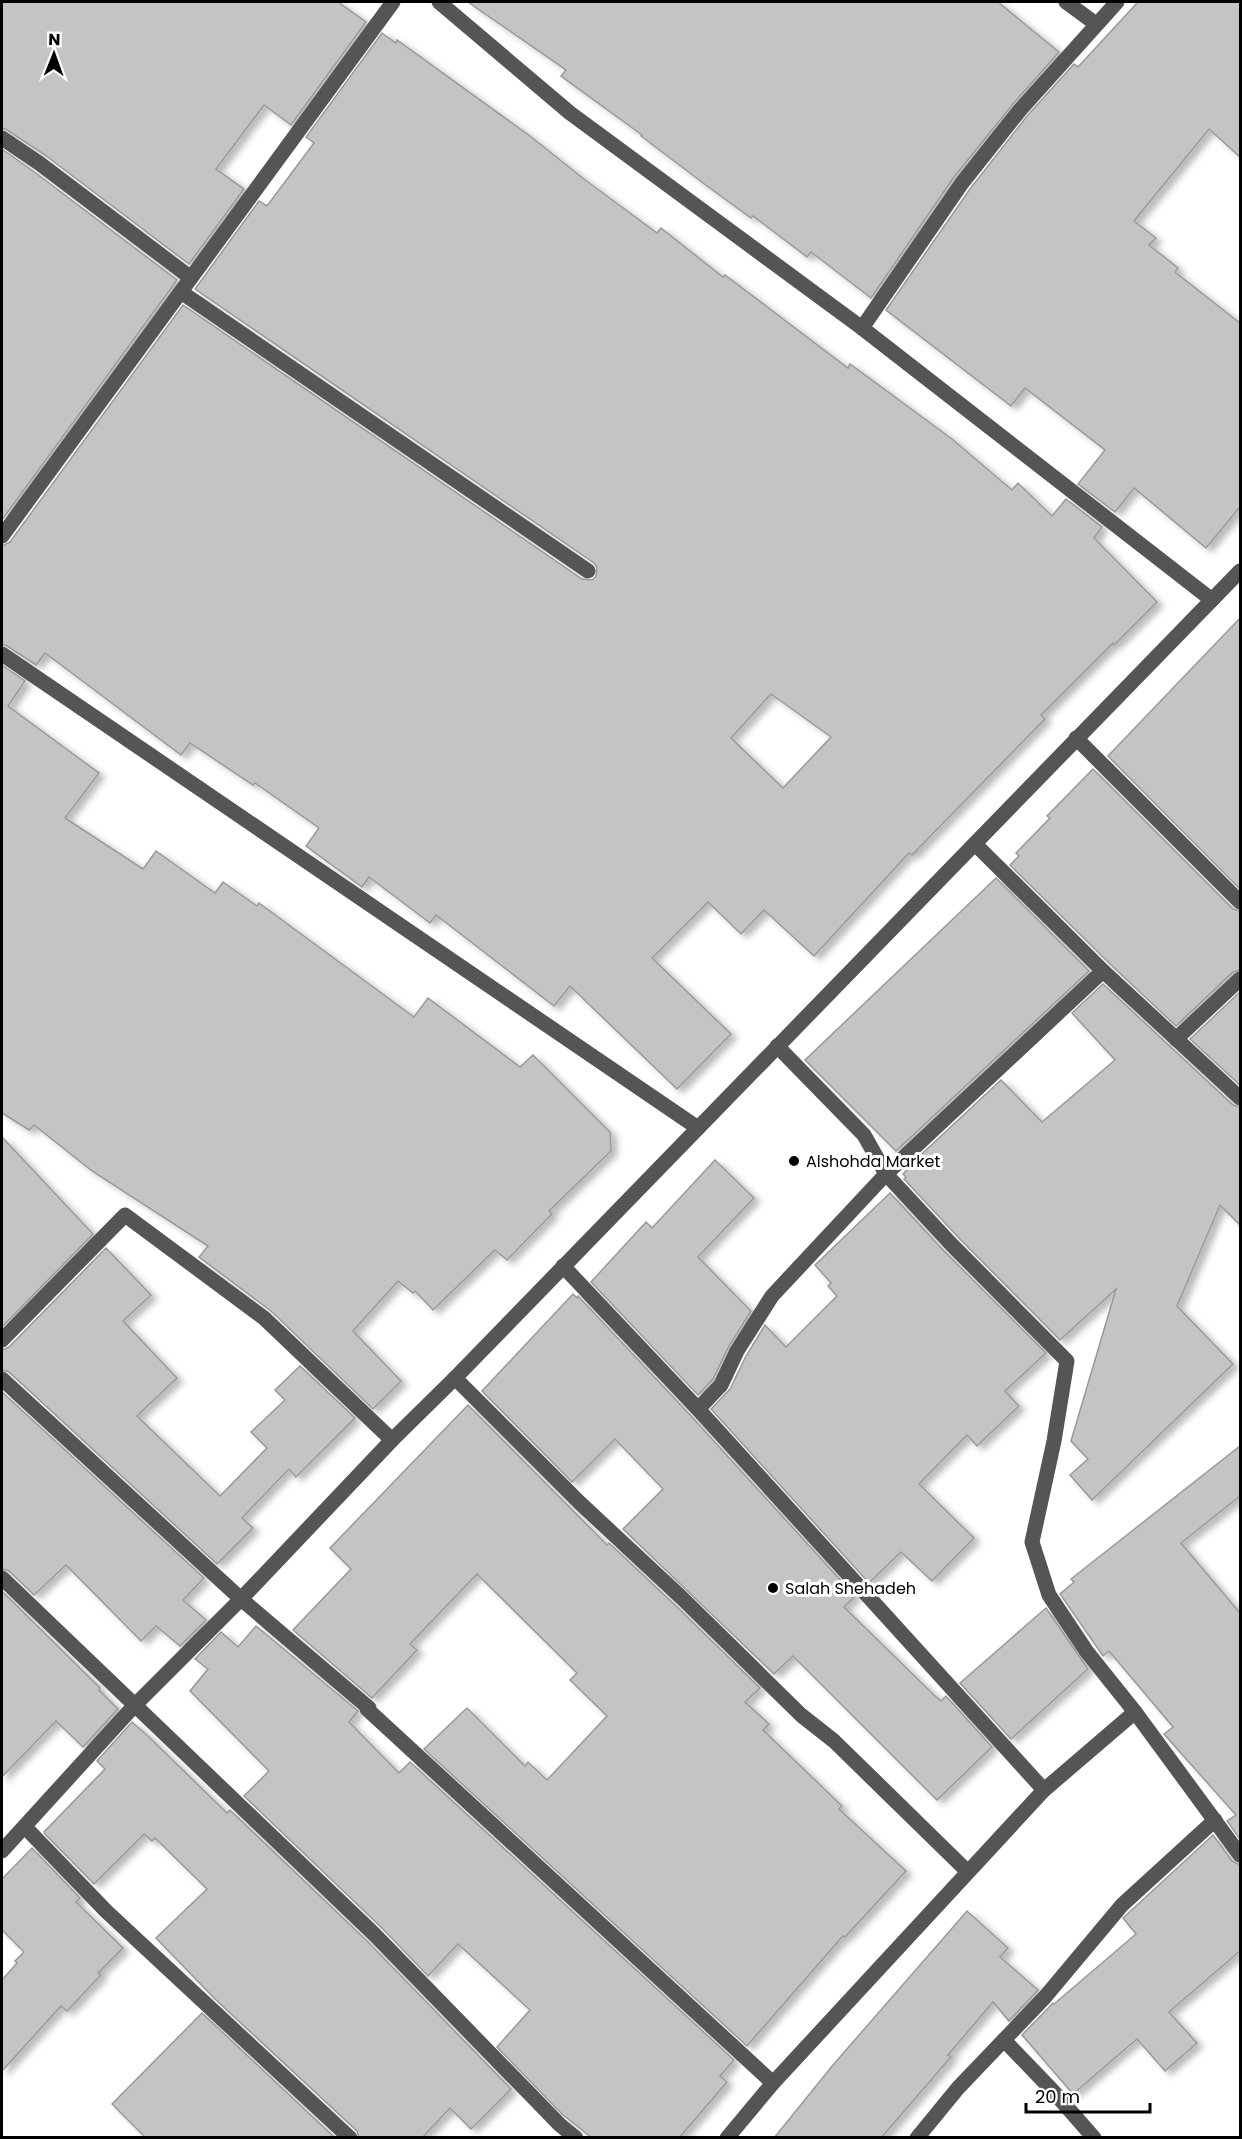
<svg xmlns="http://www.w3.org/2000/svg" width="1242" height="2139" font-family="Poppins,sans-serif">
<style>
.building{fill:#c4c4c4;stroke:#999;stroke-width:1.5;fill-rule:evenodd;filter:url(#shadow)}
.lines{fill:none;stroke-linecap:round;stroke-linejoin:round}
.minor{stroke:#555;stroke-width:15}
.poi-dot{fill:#000;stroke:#fff;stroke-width:2}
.labels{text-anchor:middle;stroke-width:6;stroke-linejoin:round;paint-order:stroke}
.poi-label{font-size:16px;fill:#000;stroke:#fff;text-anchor:start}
</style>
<defs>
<filter id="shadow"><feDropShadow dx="6" dy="4" stdDeviation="3" flood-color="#0004"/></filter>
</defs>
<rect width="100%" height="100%" fill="#fff"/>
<g class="building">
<path d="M2,2h336l28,20 -75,103 -27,-20 -48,64 28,20 -55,75 -144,-109 -38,-25 -5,-2z"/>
<path d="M468,2h530l61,50 -46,52 -59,73 -83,121 -60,-46 -4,5 -54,-41 -2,2 -44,-32 -66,-50 1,-1 -81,-59 5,-6z"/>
<path d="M1138,2h102v155l-31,-28 -75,92 22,17 -7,7 29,23 -3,4 65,51v184l-34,41 -72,-60 -19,24 -37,-28 27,-34 -80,-62 -14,18 -125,-96 84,-121 57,-73 47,-52 4,3z"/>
<path d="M382,33l14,10 1,-3 133,96 54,43 73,54 4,-5 62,49 2,-2 123,93 2,-4 102,75 60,51 6,-7 34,33 14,-17 36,28 -8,11 63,64 -43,43 -1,-2 -72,72 4,4 -133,136 -3,-2 -95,103 -50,-46 -23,24 -33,-32 -56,56 79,76 -54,55 -107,-103 -16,20 -118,-91 -6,8 -61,-46 -7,10 -56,-41 13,-18 -64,-45 -2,2 -63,-42 -9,12 -136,-102 -9,12 -29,-19 -5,-2v-98l8,-4 173,-237 399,274 10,1 4,-4 1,-9 -3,-4 -399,-274 64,-88 8,5 47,-63 -8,-6zM771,694l60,43 -48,51 -52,-50z"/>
<path d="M2,149l31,22 144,109 -175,240z"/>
<path d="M1240,618v271l-132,-133z"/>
<path d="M2,665l23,16 -17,25 91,67 -34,45 78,51 13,-18 59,42 8,-11 34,24 2,-3 155,114 14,-19 92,69 13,-12 77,77 1,19 -62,60 3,3 -45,46 -12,-10 -62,60 -18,-19 -2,2 -15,-12 -45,50 48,50 -28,28 -102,-98 -72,-54 9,-11 -116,-75 -58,-46 -5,5 -27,-17z"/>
<path d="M1093,769l140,140 7,2v59l-7,2 -57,54 -66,-62 -100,-99 9,-9 -3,-3 34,-35 -3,-2z"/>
<path d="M996,878l93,93 -193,180 -91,-91z"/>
<path d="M1103,984l130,121 7,2v118l-20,-20 -43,101 56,58 -141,136 -22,-25 18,-16 -17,-18 45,-152 -56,51 -102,-103 -54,-58 2,-2 -3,-3 8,-8 -1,-1 91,-85 41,42 73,-62 -43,-47z"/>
<path d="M1240,992v93l-50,-46z"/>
<path d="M2,1137l91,97 -91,93z"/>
<path d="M715,1160l39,38 -56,59 53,54 -22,35 -16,33 -15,16 -107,-113 55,-60 6,6z"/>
<path d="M890,1193l54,58 102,102 -41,38 14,15 -42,40 -10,-11 -48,49 55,54 -42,43 -31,-29 -32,31 -158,-174 19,-20 16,-33 19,-31 21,22 51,-51 -9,-10 3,-3 -16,-18z"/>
<path d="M106,1248l45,47 -28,26 54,57 -40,38 83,80 47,-48 -16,-16 34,-32 -10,-10 25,-24 55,52 -59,59 -7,-8 -47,49 11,10 -36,36 -208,-192 -7,-2v-20l7,-3z"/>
<path d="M573,1294l4,4 1,-2 113,120 164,180 -11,11 90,88 7,6 5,-5 46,51 -55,53 -144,-144 -19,18 -151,-145 40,-40 -48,-50 -43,43 -90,-91z"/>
<path d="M2,1392l202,186 -21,22 23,20 -26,26 -24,-20 -15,15 -75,-76 -32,30 -25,-24 -7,-2z"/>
<path d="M468,1405l139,140 2,-2 66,62 85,83 -15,14 24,22 -6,6 79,76 -3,3 67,62 -61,66 -2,-1 -96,110 -323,-297 43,-41 58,58 3,-4 19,18 60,-64 -37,-36 7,-7 -100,-99 -67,70 7,6 -45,48 -79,-68 58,-61 -21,-21z"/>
<path d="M1240,1446v50l-59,47 59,70v226l-13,-18 9,-6 -72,-81 9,-7 -64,-76 -6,5 -43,-62 14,-12 -3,-3z"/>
<path d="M2,1591l98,97 -1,2 19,19 -35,38 -27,-26 -54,56z"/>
<path d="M1046,1608l42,61 -77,70 -51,-56z"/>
<path d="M256,1626l102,85 -9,11 50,51 11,-11 324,298 -14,16 7,6 -48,56h-87l-30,-24 -65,-67 33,-37 -72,-66 -30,32 -47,-49 -137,-131 25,-25 -79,-80 18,-22 -13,-10 26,-27 17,15z"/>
<path d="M132,1722l17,15 78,76 3,-3 137,131 144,148 -40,40 -21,-21 -28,30h-63l-2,-7 -142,-132 -59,-61 51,-49 -52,-51 -3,3 -8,-7 -50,50 -49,-50 -1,-2 61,-63 -8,-8z"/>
<path d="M1213,1835l19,26 8,4v86l-71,61 28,31 -32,28 -28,-32 -64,55 -51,-59 31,-32 1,1 82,-70 -13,-16z"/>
<path d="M32,1848l48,50 -4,4 47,46 -25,25 3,2 -34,36 -6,-5 -59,65v-91l15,-17 -2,-2 9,-9 -22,-22v-51z"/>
<path d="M967,1911l41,37 -8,9 38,33 -29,31 -16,-19 -45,53 3,2 -70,81h-107l59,-73z"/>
<path d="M202,2013l133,125h-189l-34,-34z"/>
</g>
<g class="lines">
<g class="minor">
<path d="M439,2l131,111 292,215 350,272"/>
<path d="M1066,2l30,22"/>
<path d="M2,138l37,25 152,115"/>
<path d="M181,292l407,279"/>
<path d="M862,328l100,-145 58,-73 97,-108"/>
<path d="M2,536l391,-534"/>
<path d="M2,654l696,474"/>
<path d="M1076,738l164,164"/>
<path d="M975,844l128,127 137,127"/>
<path d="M1176,1039l64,-60"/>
<path d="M777,1046l87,89 22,39 65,70 116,117 -13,80 -22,101 17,53 38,57 48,60 105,143"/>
<path d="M563,1266l135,143 346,381"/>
<path d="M2,1340l123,-125 139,103 128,122"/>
<path d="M455,1378l125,125 102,95 119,117 33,26 134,131"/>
<path d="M2,1379l239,220 128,109 -2,1 406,374"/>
<path d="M698,1409l23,-24 16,-34 35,-55 114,-122 217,-203"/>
<path d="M2,1578l372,356 186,191 16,13"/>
<path d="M25,1827l81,84 244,227"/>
<path d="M2,1851l132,-145 107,-107 151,-159 63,-62 785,-807"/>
<path d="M1004,2040l48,50 42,48"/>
<path d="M727,2138l46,-55 271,-293 91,-78"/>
<path d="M917,2138l41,-50 87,-91 77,-92 93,-85"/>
</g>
</g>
<g class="poi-dot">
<circle cx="794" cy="1161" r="6"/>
<circle cx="773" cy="1588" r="6"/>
</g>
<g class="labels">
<g class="poi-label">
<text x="806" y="1167">Alshohda Market</text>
<text x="785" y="1594">Salah Shehadeh</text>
</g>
</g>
<rect width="1242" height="2139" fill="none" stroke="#000000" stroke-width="6"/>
<g transform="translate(54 54) rotate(1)" stroke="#ffffff" stroke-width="4.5" paint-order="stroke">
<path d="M0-4.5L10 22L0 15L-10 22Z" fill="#000000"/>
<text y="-9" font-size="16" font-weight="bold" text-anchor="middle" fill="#000000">N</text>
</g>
<path d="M1026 2103v9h124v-9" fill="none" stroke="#000000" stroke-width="3"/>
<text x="1035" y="2103" font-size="18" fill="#000000" stroke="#ffffff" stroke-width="4.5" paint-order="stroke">20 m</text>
</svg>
